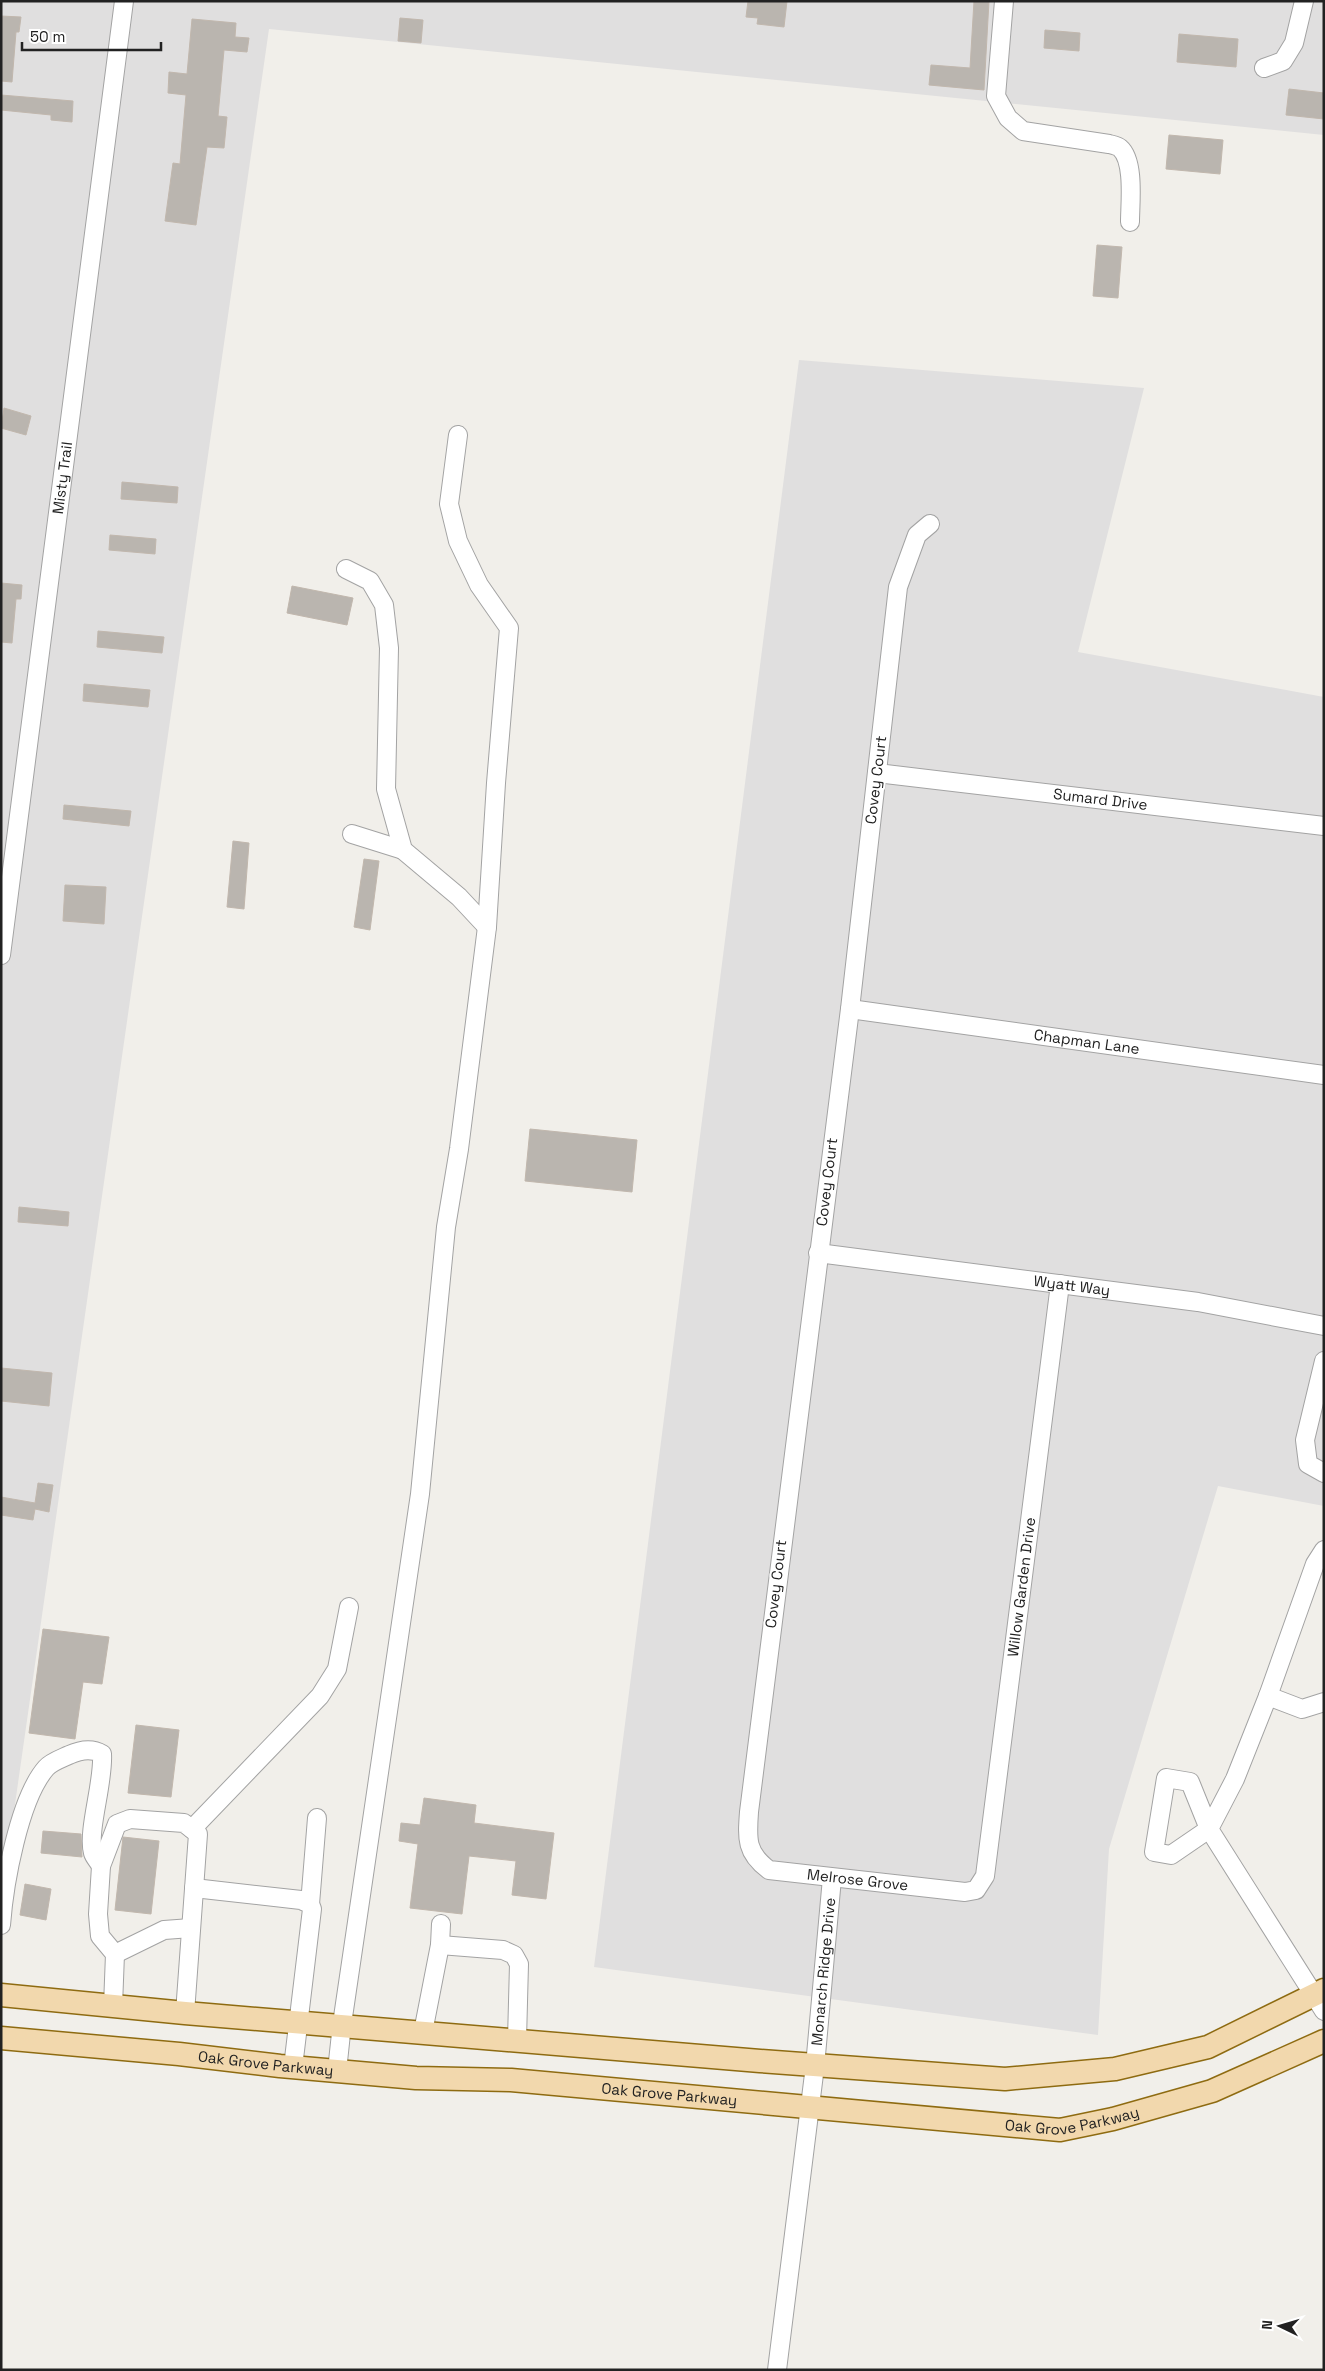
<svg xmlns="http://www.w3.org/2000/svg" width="1325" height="2371" font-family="'Space Grotesk',sans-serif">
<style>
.residential{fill:#e0dfdf}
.building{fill:#bab5af;stroke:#c1b7ad}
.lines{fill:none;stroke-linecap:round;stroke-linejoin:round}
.minor-casing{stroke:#a3a3a3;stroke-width:20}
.major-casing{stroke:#8e6b11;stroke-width:25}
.minor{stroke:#fff;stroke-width:18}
.major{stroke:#f2d8ad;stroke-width:22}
.labels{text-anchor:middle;stroke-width:4;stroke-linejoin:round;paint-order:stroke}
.street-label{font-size:15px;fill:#222;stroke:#fff}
</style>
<rect width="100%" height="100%" fill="#f1efea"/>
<g class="residential">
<path d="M1,1h1323v134l-1055,-106 -268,1873z"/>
<path d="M799,360l345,28 -66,264 246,45v809l-106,-20 -109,363 -11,186 -504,-68z"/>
</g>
<g class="building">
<path d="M748,1h39l-3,26 -27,-3 1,-6 -12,-1z"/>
<path d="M974,1h15l-5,89 -55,-5 2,-20 39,3z"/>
<path d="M1,16l20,1 -2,15h-3l-4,50 -11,-1z"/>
<path d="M400,18l23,2 -2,23 -23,-2z"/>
<path d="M192,19l44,4 -1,14 14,1 -2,14 -23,-2 -6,66 9,1 -3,31 -17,-1 -11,78 -31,-4 8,-58 7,1 6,-69 -18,-2 1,-21 18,2z"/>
<path d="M1045,30l35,3 -1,18 -35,-3z"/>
<path d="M1179,34l59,5 -2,28 -59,-5z"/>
<path d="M1289,89l35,4v26l-38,-4z"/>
<path d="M1,95l72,6 -1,21 -21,-2v-5l-50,-5z"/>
<path d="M1169,135l54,5 -3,34 -54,-5z"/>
<path d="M1097,245l25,2 -4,51 -25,-2z"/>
<path d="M4,408l27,8 -5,19 -25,-7z"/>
<path d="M122,482l56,5 -1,16 -56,-4z"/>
<path d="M110,535l46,4 -1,15 -46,-4z"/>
<path d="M1,583l21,2 -1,14h-5l-4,44 -11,-1z"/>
<path d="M292,586l61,12 -6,27 -60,-12z"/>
<path d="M98,631l66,6 -2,16 -65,-6z"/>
<path d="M84,684l66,6 -2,17 -65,-6z"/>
<path d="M64,805l67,6 -2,15 -66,-7z"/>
<path d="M233,841l16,2 -5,66 -17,-2z"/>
<path d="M364,859l15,2 -9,69 -16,-3z"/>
<path d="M65,885l41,2 -2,37 -41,-3z"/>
<path d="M530,1129l107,11 -5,52 -107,-11z"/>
<path d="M19,1207l50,5 -1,14 -50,-4z"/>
<path d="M1,1368l51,5 -3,33 -48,-5z"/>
<path d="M38,1483l15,2 -4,27 -14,-3 -2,11 -32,-5v-18l34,6z"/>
<path d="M43,1629l66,8 -7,47 -19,-2 -8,57 -46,-6z"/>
<path d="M136,1725l43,5 -8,67 -43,-4z"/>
<path d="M424,1798l52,7 -2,18 80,10 -8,66 -34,-4 4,-34 -47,-5 -7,58 -52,-6 8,-64 -19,-3 2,-18 19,2z"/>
<path d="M43,1831l38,3 1,23 -41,-4z"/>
<path d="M123,1837l36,4 -8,73 -36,-4z"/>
<path d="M25,1884l26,5 -5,31 -26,-5z"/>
</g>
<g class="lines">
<defs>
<g id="minor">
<path d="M1004,1l-8,95 12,22 15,13 86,13c4,1 9,2 11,4 15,13 10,56 10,74"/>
<path d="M1264,68l19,-7 11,-18 10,-42"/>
<path id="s1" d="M930,524l-13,11 -19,52 -48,422 -101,803c-2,27 -3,41 20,58l196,22 11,-2 9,-14 75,-592"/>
<path d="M346,569l24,12 14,24 5,43 -3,141 17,61 56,47 28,30"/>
<path id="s2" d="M877,773l447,53"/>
<path d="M352,834l51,16"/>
<path id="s3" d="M1,955l123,-954"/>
<path id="s4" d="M850,1009l474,66"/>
<path id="s5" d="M818,1253l380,49 126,24"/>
<path d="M1324,1361l-19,79 3,24 16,9"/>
<path d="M1324,1550l-9,14 -47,132 -33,83 -26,50 115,182"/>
<path d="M1268,1696l34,13 22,-7"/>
<path d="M1166,1778l24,4 19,47 -38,26 -17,-3z"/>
<path d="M192,1829l128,-133 17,-27 12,-62"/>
<path d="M194,1888l107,12 9,4 2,5 -19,158"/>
<path d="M310,1904l7,-86"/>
<path d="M1,1925c3,-41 18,-126 45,-157 5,-6 17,-10 23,-13 11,-5 23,-7 33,-1 2,28 -15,77 -9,99 1,4 6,9 8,13"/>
<path d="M440,1945l63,5 11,5 5,9 -2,76"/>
<path d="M115,1954l49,-24 27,-2"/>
<path d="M113,2006l2,-52 -15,-18 -2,-22 3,-48 16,-42 13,-5 54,4 14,11 -13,179"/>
<path d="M423,2032l17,-87 1,-21"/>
<path d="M337,2071l5,-47 78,-530 26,-267 13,-78 28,-222 9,-144 13,-155 -30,-43 -21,-44 -9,-37 9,-69"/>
<path id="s6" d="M777,2370l38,-304 17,-188"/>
</g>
<g id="major">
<path d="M1,1995l184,18 575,48 245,18 110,-10 93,-22 116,-57"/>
<path id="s7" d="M1,2038l178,16 101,12 136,12 95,2 549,50 53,-11 99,-28 112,-50"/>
</g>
</defs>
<use href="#minor" class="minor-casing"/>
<use href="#major" class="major-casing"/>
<use href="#minor" class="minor"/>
<use href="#major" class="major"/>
</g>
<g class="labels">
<g class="street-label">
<text dy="5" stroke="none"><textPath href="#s3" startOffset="481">Misty Trail</textPath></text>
<text transform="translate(876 780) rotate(-83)" y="5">Covey Court</text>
<text dy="5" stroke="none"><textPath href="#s2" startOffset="225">Sumard Drive</textPath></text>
<text dy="5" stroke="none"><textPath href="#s4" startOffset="239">Chapman Lane</textPath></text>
<text transform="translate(827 1182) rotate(-83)" y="5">Covey Court</text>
<text dy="5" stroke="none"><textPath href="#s5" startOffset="256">Wyatt Way</textPath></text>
<text transform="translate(776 1584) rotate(-83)" y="5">Covey Court</text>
<text dy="5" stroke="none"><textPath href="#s1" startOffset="1888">Willow Garden Drive</textPath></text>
<text dy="5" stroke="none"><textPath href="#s1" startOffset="1461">Melrose Grove</textPath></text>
<text dy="5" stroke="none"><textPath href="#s6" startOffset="401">Monarch Ridge Drive</textPath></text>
<text dy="5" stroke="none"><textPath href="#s7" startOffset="266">Oak Grove Parkway</textPath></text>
<text dy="5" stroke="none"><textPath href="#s7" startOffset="671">Oak Grove Parkway</textPath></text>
<text dy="5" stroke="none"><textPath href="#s7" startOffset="1076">Oak Grove Parkway</textPath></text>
</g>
</g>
<rect width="1325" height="2371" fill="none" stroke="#222222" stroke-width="5"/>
<g transform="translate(1280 2326) rotate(275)" stroke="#ffffff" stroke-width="4" paint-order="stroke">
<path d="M0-4L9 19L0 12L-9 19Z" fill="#222222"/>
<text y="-8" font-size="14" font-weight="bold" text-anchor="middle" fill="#222222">N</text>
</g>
<path d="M22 42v8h139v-8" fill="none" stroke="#222222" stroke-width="2.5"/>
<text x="30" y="42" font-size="15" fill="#222222" stroke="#ffffff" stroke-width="4" paint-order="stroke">50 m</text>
</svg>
